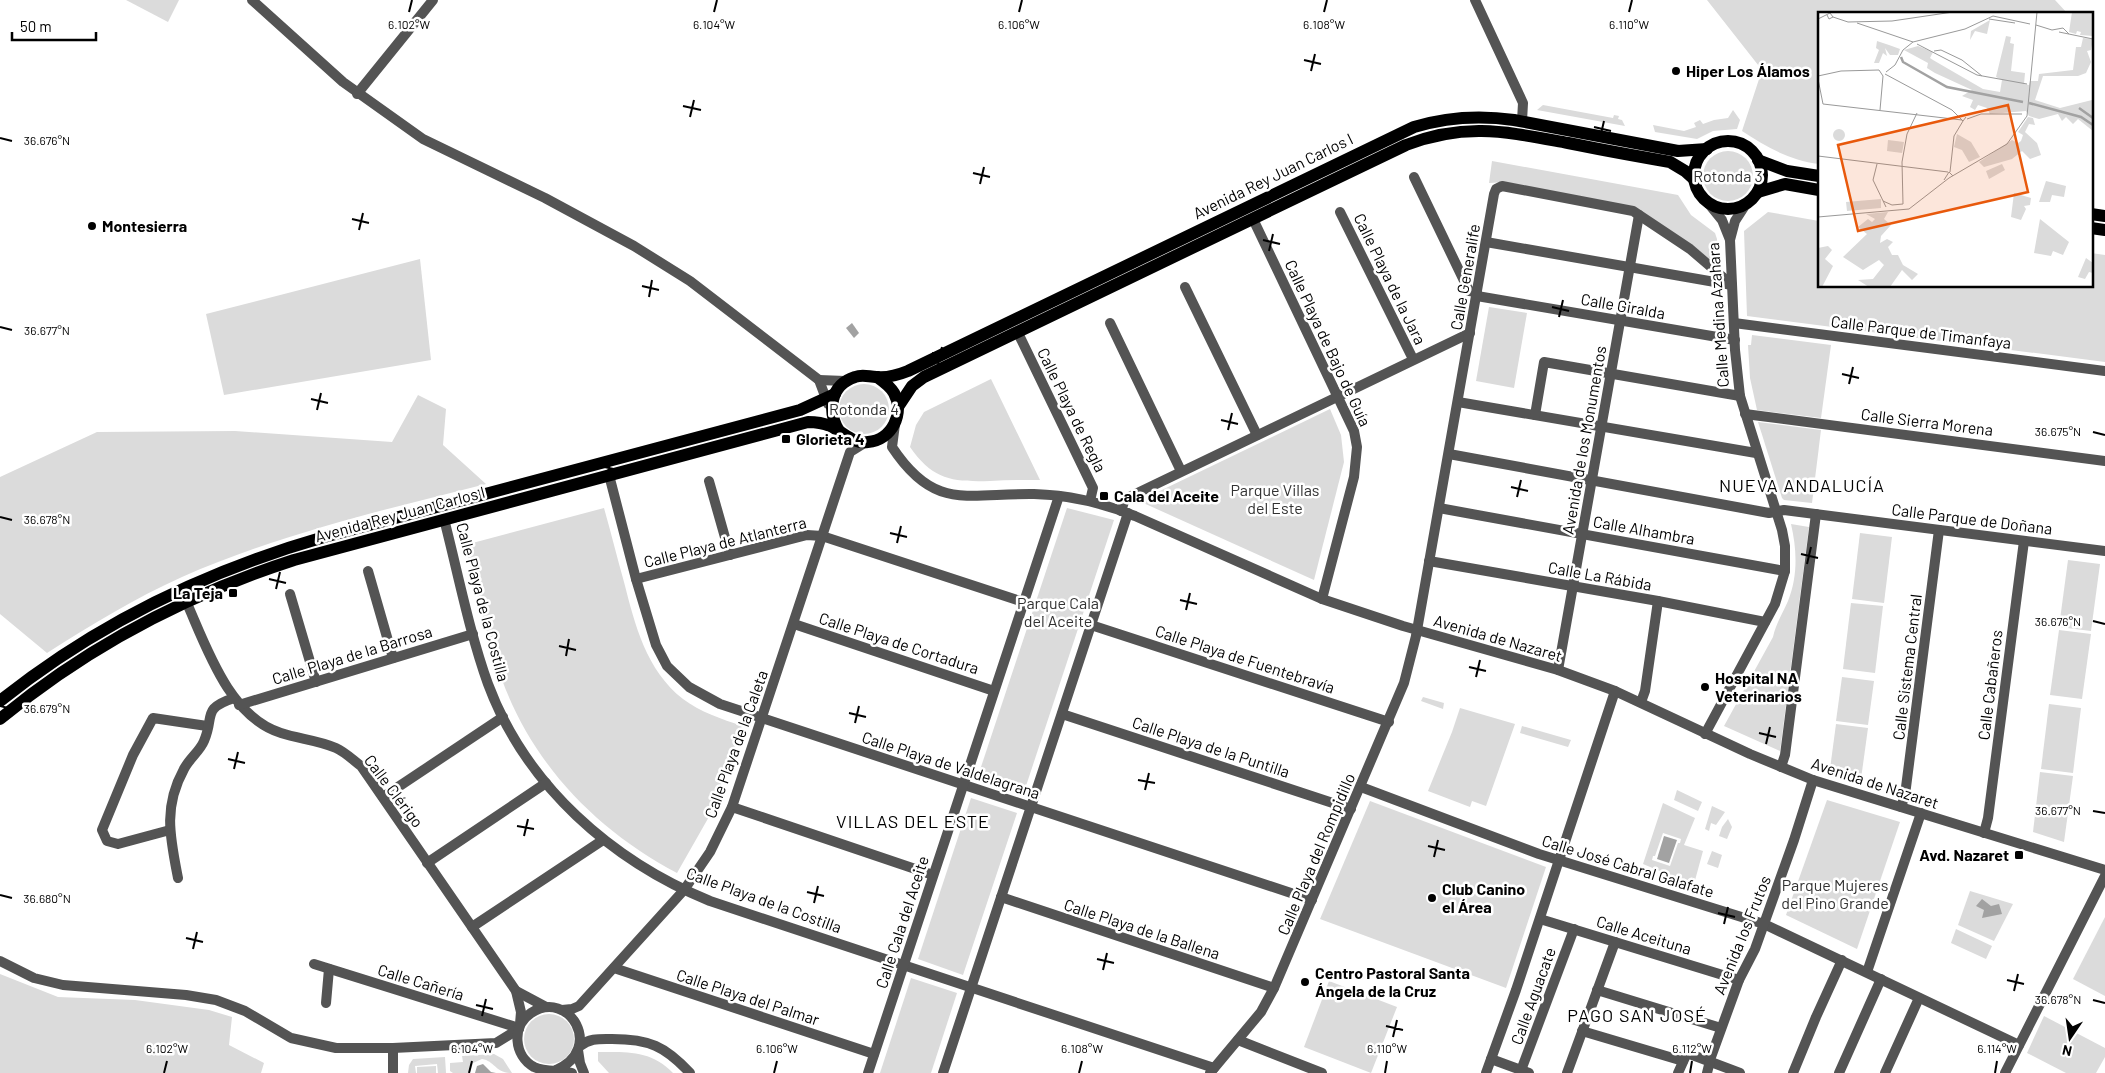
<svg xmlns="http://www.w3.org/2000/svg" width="2105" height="1073" font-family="Barlow,sans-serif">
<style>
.green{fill:#dbdbdb;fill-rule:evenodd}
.water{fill:#a2a2a2}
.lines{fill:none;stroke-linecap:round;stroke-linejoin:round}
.minor{stroke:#545454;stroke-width:10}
.tertiary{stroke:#545454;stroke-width:10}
.primary{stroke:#000;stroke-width:12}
.ticks{fill:none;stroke:#000;stroke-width:2}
.poi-dot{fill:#000;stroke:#fff;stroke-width:2}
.labels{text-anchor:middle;stroke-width:5;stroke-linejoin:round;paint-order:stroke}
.poi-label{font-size:16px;font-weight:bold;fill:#000;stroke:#fff;text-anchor:start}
.street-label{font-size:16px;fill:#000;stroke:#fff}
.park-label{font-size:16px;fill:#323232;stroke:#fff}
.neighbourhood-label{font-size:18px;letter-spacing:1px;fill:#000;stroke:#fff}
.inset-river{fill:none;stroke:#a2a2a2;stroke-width:2.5}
.inset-road{fill:none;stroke:#999;stroke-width:1}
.view{fill:#e8590c;fill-opacity:0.15;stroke:#e8590c;stroke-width:2.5}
.inset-edge{fill:none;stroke:#000;stroke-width:2.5}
.ticks-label{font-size:12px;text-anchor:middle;fill:#000;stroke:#fff;stroke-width:5;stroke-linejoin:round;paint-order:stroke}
</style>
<rect width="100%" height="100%" fill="#fff"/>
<g class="green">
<path d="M126,0h53l-11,22z"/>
<path d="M1707,0h348l13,14h-249v150c-30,-4 -53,-17 -77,-33l20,-61z"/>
<path d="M1543,105l70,13 1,-3 5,1 -1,3 4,1 3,6 -88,-16z"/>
<path d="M1733,110l7,10 -3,9 -24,2 -16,8 -42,-7 -2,-7 31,6 12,-4 -2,-4 6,-3 3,4 11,-4 14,-2z"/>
<circle cx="1728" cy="176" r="25"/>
<path d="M1492,161l186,34 13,20 24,18 2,6 1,23 -2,2 -24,-19 -58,-38 -129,-25 -16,1z"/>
<path d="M1768,212l51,9v65h272v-33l14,2v107l-358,-46 -3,-85z"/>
<path d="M420,259l11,101 -207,35 -18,-81z"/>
<path d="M1489,307l38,6 -13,75 -38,-7z"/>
<path d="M1752,335l79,10 -10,73 -64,-8 -7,-32 -2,-33h3z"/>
<path d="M991,379l49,101c-17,0 -33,0 -50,1 -38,1 -57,-1 -80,-34l6,-22 8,-13z"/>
<circle cx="864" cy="409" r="25"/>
<path d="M418,395l28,14 -3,36 43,39c-103,26 -206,50 -304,93 -47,21 -91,48 -135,76l-47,-39v-137l97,-45 138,-1 157,11z"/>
<path d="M1330,409l11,26 3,27 -30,118 -175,-79z"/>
<path d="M1758,422l63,8 -9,73 -28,-3 -2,-2z"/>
<path d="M604,508c7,25 13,49 20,74 11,43 22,88 59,117 17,13 39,20 59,27l-32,89 -33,58c-81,-43 -145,-109 -176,-196 -15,-43 -25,-88 -36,-132z"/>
<path d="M1067,508l47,12 -91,275 -46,-16z"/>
<path d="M1791,524l18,3 -29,224 -56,-25 49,-89c3,-14 10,-24 15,-36 10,-25 9,-51 3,-77z"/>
<path d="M1860,533l32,4 -8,66 -32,-4z"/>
<path d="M2068,560l32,4 -9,67 -32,-4z"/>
<path d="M1851,603l32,3 -8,67 -32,-4z"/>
<path d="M2059,630l32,4 -9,65 -32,-4z"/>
<path d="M1842,677l32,4 -6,44 -32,-4z"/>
<path d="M1423,697l21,6 -1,6 -22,-8z"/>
<path d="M2049,704l32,4 -8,65 -32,-4z"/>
<path d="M1460,708l55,16 -29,82 -14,-5 -2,6 -42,-16 24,-59z"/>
<path d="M1836,724l32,4 -7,51 -31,-10z"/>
<path d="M1522,726l49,14 -3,7 -48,-14z"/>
<path d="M2040,772l33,4 -9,66 -31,-10z"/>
<path d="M1677,790l25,12 -4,9 -24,-11z"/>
<path d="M971,798l46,15 -54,162 -45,-16z"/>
<path d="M1827,800l73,22 -43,127 -71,-34z"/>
<path d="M1370,801l176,66 -40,121 -186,-69z"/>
<path d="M1663,803l32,15 -11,27 19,6 -9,33 -16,-5 -1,3 -22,-7 6,1 1,-4 -19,-8zM1663,833l18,6 -1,4h-2l-8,23 -18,-6 1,-4h2z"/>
<path d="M1712,806l13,6 -9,13 -5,-2 -2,8 -4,-2z"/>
<path d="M1728,819l4,8 -5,12 -8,-3 3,-9z"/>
<path d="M1712,851l10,4 -4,13 -11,-4z"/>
<path d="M1970,891l43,13 -19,37 -36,-16z"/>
<path d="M2105,917v79l-32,-17z"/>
<path d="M1956,929l36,17 -6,13 -35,-16z"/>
<path d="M0,974l58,23 77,3 74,10 23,7 -3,28 35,18 -3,10h-261z"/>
<path d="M911,978l46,15 -26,80h-51z"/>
<path d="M1329,981l68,26 -26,66 -67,-26z"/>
<circle cx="549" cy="1039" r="25"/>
<path d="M2044,1016l61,32v9l-9,16h-30l-39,-20z"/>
<path d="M598,1052c29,0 53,-2 75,21h-64l-11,-12z"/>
<path d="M494,1054l9,5 9,14c-17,0 -17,-12 -30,-14l-9,4 -3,10h-17l-3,-2v-8l13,-1 -1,-6z"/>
<path d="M445,1057l1,16h-8l-1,-9 -22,2 1,7h-8l1,-8 4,-6z"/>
<path d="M436,1066v7h-19v-6z"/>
</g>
<g class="water">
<path d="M852,323l7,10 -5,5 -8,-10z"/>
<path d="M1664,836l13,4 -8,23 -12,-4z"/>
<path d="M1982,899l9,7 8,-2 3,10 -20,4 2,-8 -8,-4z"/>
<path d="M483,1064l8,8 5,1h-21l2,-7z"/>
</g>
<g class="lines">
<g class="minor">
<path d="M252,0l91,82 80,57 122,59 89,48 56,35 129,99 9,24"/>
<path d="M1475,0l48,103 -1,18"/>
<path d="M357,94l76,-94"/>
<path d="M1414,177l55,114 8,1"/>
<path d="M1340,212l73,147"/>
<path d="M1253,219l101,212 3,16 -3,30 -32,122"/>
<path d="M1486,242l246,43"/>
<path d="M1185,287l72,148"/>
<path d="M1477,296l258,44"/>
<path d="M1110,323l71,148"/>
<path d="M1734,323l371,48"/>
<path d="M1018,333l75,155 -3,13"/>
<path d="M819,380l26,1"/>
<path d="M1458,402l298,51"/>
<path d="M1745,414l360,47"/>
<path d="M1535,415l9,-53 196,34"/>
<path d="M1449,454l320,59 15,-3 321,41"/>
<path d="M609,475l27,104 20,66 11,21 22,21 31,17 592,196"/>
<path d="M709,481l21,74"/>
<path d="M1439,508l346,63"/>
<path d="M1121,511l4,-12 345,-166"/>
<path d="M444,519c14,54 25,112 44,165 38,102 124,177 222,217l504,167"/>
<path d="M1429,561l229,40 107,21"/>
<path d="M368,571l25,87"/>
<path d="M636,579l171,-44 15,1 201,66"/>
<path d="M290,594l26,88"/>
<path d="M186,601c20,45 43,116 95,132 18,6 37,7 55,15 9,4 17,12 25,18l155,225 5,21 -1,12"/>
<path d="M794,624l200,67"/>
<path d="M1091,625l298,97"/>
<path d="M1558,670l81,-455"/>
<path d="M1641,702l4,-11 13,-90"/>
<path d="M239,705l234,-71"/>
<path d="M1062,714l289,95"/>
<path d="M1781,767l4,-12 31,-241"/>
<path d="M1361,787l178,67 225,70 255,121"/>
<path d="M383,797l120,-80"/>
<path d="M732,807l201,68"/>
<path d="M1901,807l4,-12 34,-265"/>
<path d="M170,830l-52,14 -11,-3 -5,-11 31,-75 20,-37 54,8"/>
<path d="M1984,833l4,-15 36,-277"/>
<path d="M427,863l119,-80"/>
<path d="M178,878c-8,-41 -15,-71 6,-109 5,-10 16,-18 20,-28 11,-25 -3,-32 30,-43"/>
<path d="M1001,897l273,91"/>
<path d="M1540,919l199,61"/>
<path d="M472,927l131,-87"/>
<path d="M314,964l205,64"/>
<path d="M614,968l260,86"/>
<path d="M1867,972l54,-159"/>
<path d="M1597,990l124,38"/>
<path d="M516,991l30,16"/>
<path d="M326,1003l3,-34"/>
<path d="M1582,1031l101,30"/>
<path d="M1238,1040l84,33"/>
<path d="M393,1048v25"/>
<path d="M1491,1059l38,14"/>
<path d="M868,1073l191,-577"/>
<path d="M943,1073l185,-560"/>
<path d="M1486,1073l30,-83 99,-299"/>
<path d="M1520,1073l54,-144"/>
<path d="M1567,1073l48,-131"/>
<path d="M1678,1073l9,-20 53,20"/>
<path d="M1707,1073l4,-16 28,-77 16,-31 39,-109 19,-60"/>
<path d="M1793,1073l23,-56 26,-57"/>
<path d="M1839,1073l42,-94"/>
<path d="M1885,1073l34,-75"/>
<path d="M2005,1073l100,-197"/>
</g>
<g class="tertiary">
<path d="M1730,240l5,-19 11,-17"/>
<path d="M895,424l-3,23c43,65 75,46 142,47 35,1 69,9 101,22l187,83 81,27 155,44 57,21 135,63 63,26 292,90"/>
<path d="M1705,734l70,-130 10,-33v-25l-3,-16 -42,-134 -5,-46 -5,-110 -8,-20 -13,-16"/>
<path d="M0,961l34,17 29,7 123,10 30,5 29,11 46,27 45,10h57l103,-5 23,-14"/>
<path d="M562,1010l10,-1 7,-3 105,-116 26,-38 22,-45 118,-355 16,-10"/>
<path d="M580,1046c10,-8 19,-7 32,-7 37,0 53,7 78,34"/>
<path d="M578,1050l2,13 4,10"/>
<path d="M556,1070c49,-21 13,-82 -25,-57 -20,13 -17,43 3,54 11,5 26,3 38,6"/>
<path d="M1210,1073l51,-61 13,-24 130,-305 12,-47 78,-442 2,-5 6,-3 131,25 57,38 42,36"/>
</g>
<g class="primary">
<circle cx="1728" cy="175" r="34"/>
<path d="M1758,160l29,11 32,5"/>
<path d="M1758,192l27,-8 34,6"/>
<path d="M2091,214l14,2"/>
<path d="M2091,228l14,2"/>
<path d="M898,407l14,-21 12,-9 482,-232c61,-23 101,-13 162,-2 34,7 68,13 102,19l15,9 10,9"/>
<path d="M839,431c-12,-20 -9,-46 16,-54 8,-3 14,0 22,0 11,1 21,-2 31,-6l506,-244c33,-10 65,-12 100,-7l164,31 29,-2"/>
<path d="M0,701c96,-77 206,-130 324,-164l476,-127 35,-16"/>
<path d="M0,719c87,-72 186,-124 294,-159l514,-138c7,0 15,1 22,4 14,6 22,18 38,16 24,-2 37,-29 26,-49 -4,-7 -10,-11 -17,-16"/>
</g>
</g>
<path class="ticks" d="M409,12l3,-12M714,12l3,-12M1019,12l3,-12M1324,12l3,-12M1629,12l3,-12M1304,60l17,4M1311,71l4,-17M683,106l18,4M690,117l4,-17M1594,127l17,4M0,138l12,3M1600,138l4,-17M973,173l17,4M980,184l4,-17M352,219l17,4M359,230l4,-17M1263,240l17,4M1269,251l4,-17M642,286l17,4M649,297l3,-17M1552,307l17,4M1559,317l4,-17M0,327l12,3M932,353l17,4M938,364l4,-17M1842,374l17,4M1849,384l4,-17M311,399l17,4M317,410l4,-17M1221,420l17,4M1228,430l4,-17M2093,432l12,3M600,466l18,4M607,476l4,-17M1511,487l17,4M1517,497l4,-17M0,517l12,3M890,533l17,4M897,543l4,-17M1801,554l17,4M1807,564l4,-17M269,579l17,4M276,589l4,-17M1180,600l17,4M1186,610l4,-17M2093,621l12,3M559,646l17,4M566,656l3,-17M1469,667l17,4M1476,677l4,-17M0,706l12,3M849,713l17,4M855,723l4,-17M1759,733l17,4M1766,744l4,-17M228,759l17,4M234,769l4,-17M1138,780l17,3M1145,790l4,-17M2093,811l12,2M517,826l17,3M524,836l4,-17M1428,846l17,4M1434,857l4,-17M807,892l17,4M0,895l12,3M814,903l4,-17M1718,913l17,4M1724,924l4,-17M186,938l17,4M193,949l4,-17M1097,959l17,4M1103,970l4,-17M2007,980l17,4M2014,991l4,-17M2093,1000l12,3M476,1005l17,4M482,1016l4,-17M1386,1026l17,4M1393,1037l4,-17M164,1073l3,-12M469,1073l3,-12M774,1073l3,-12M1079,1073l3,-12M1385,1073l2,-12M1690,1073l2,-12M1995,1073l2,-12"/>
<g class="poi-dot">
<circle cx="1676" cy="71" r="5"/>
<circle cx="92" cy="226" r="5"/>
<rect x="781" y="434" width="10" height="10" rx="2.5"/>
<rect x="1099" y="491" width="10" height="10" rx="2.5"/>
<rect x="228" y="588" width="10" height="10" rx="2.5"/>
<circle cx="1705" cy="687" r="5"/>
<rect x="2014" y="850" width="10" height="10" rx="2.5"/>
<circle cx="1432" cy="898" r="5"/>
<circle cx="1305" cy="982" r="5"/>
</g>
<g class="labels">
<g class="poi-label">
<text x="1686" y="77">Hiper Los Álamos</text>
<text x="102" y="232">Montesierra</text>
<text x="796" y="445">Glorieta 4</text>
<text x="1114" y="502">Cala del Aceite</text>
<text x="223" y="599" text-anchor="end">La Teja</text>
<text x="1715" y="684">Hospital NA<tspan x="1715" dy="18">Veterinarios</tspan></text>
<text x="2009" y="861" text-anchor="end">Avd. Nazaret</text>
<text x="1442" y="895">Club Canino<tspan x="1442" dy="18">el Área</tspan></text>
<text x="1315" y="979">Centro Pastoral Santa<tspan x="1315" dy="18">Ángela de la Cruz</tspan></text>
</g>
<g class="street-label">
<text transform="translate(1273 176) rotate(-26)" y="6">Avenida Rey Juan Carlos I</text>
<text transform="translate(1465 277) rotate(-80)" y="6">Calle Generalife</text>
<text transform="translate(1390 279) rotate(64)" y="6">Calle Playa de la Jara</text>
<text transform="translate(1623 306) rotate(10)" y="6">Calle Giralda</text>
<text transform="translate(1718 315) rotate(-94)" y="6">Calle Medina Azahara</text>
<text transform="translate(1921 332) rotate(7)" y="6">Calle Parque de Timanfaya</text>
<text transform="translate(1328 343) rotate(65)" y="6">Calle Playa de Bajo de Guía</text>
<text transform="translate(1072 410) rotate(64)" y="6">Calle Playa de Regla</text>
<text transform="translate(1927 422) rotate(7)" y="6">Calle Sierra Morena</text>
<text transform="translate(1584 440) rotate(-80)" y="6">Avenida de los Monumentos</text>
<text transform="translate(400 514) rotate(-15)" y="6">Avenida Rey Juan Carlos I</text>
<text transform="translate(1972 519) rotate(7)" y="6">Calle Parque de Doñana</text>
<text transform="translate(1644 530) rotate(10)" y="6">Calle Alhambra</text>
<text transform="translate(725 542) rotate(-14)" y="6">Calle Playa de Atlanterra</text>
<text transform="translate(1600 576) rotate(10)" y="6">Calle La Rábida</text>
<text transform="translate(483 602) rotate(75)" y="6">Calle Playa de la Costilla</text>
<text transform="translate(1498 638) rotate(16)" y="6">Avenida de Nazaret</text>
<text transform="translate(899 643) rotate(18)" y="6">Calle Playa de Cortadura</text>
<text transform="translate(352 655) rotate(-17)" y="6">Calle Playa de la Barrosa</text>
<text transform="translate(1245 659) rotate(18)" y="6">Calle Playa de Fuentebravía</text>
<text transform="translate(1907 667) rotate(-83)" y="6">Calle Sistema Central</text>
<text transform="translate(1990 685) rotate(-83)" y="6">Calle Cabañeros</text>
<text transform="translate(736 744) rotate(-70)" y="6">Calle Playa de la Caleta</text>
<text transform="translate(1211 747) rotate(18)" y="6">Calle Playa de la Puntilla</text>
<text transform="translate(951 765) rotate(18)" y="6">Calle Playa de Valdelagrana</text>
<text transform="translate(1875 783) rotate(18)" y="6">Avenida de Nazaret</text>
<text transform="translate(394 791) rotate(53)" y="6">Calle Clérigo</text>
<text transform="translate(1316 854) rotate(-67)" y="6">Calle Playa del Rompidillo</text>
<text transform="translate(1628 866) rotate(17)" y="6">Calle José Cabral Galafate</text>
<text transform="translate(764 900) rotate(20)" y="6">Calle Playa de la Costilla</text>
<text transform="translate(902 922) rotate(-72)" y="6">Calle Cala del Aceite</text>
<text transform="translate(1142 929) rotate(18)" y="6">Calle Playa de la Ballena</text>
<text transform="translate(1644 935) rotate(17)" y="6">Calle Aceituna</text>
<text transform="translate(1742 935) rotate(-68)" y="6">Avenida los Frutos</text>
<text transform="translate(421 982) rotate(17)" y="6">Calle Cañería</text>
<text transform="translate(1533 996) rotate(-70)" y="6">Calle Aguacate</text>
<text transform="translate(748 997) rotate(18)" y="6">Calle Playa del Palmar</text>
</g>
<g class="park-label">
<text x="1728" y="182">Rotonda 3</text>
<text x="864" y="415">Rotonda 4</text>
<text x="1275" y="496">Parque Villas<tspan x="1275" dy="18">del Este</tspan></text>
<text x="1058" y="609">Parque Cala<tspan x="1058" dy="18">del Aceite</tspan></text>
<text x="1835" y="891">Parque Mujeres<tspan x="1835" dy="18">del Pino Grande</tspan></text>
</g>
<g class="neighbourhood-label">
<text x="1802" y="492">NUEVA ANDALUCÍA</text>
<text x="913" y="828">VILLAS DEL ESTE</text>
<text x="1637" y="1022">PAGO SAN JOSÉ</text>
</g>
</g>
<g transform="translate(1818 12)">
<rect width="275" height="275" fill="#fff"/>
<path d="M254,0h21v24l-13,-1 1,-3 -4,-1 -1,3 -7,-2zM172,8l-3,14 -12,-3 -5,9 1,-9zM188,24l5,1 -1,6 4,1 -3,27 14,2 -1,11 5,1 1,-4h8l1,-7 34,-4 3,-23h5l2,-9 10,1 -2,11 -4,1 4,11 -5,11 -8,3h-35l-8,24 25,8 32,-8 1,31 -15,-12 -5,5 -7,-7 -4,4 -4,-7 -19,5 -10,-3 -3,-5 -36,3 -3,-6 -9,-3 -3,5 -5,-3 3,-7 -11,-4 10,-6 -37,-17 -8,-5 1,-5 -24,-13 14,-4 15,6 -3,6 3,2 50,29 17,3 2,-12 -6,-3zM59,29l12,4 11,4 -2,6h-8l-5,-7 2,8 -4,-3 -4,10h-5l5,-13 -3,-2zM210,105l5,1 2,7 -6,-1 -4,8 12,11 4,12 -11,4 -8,-8 -10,8 -28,8 -5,-5 33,-22 6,3 3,-2 2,-6 -5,-3zM15 123a6 6 0 1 1 12 0a6 6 0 1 1-12 0ZM139,122l14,8 9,15 -11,5 -7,-12 -8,-3zM70,128l16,2 -2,11 -15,-2zM184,152l3,6 -16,9 -3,-8zM228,169l20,5 -2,11 -12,-2 -2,7h-11zM196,181l17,5 -1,7 -6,1 2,3 -5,11 -10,-3zM63,187v9l-34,3 -1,-9zM70,200l-4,7 7,6 -10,11 -1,7 7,-4 6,3 -5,5 4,8h6l5,10 15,9 -6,6 -10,-10 -12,17h-21l-11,-7 15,-1 11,-14 -5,-5 -16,10 -20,-13 24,-23 -9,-7 10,-8 4,3 3,-3 -9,-5zM222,207l29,23 -6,13 -10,-4 -2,5 -17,-3zM10,234l4,4 -7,9 8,7 -11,21h-4v-39zM268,246l7,5v10l-4,-1 -4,7 -7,-2z" fill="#dbdbdb"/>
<path class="inset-river" d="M83,45l2,5 44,25 76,15M211,91l52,14 12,8M261,96l14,10"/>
<path class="inset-road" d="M15,5l15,5 44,-1 61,-9M0,7l12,-6 3,4 -4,2 -2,-4M171,7l26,4M39,11l56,19M218,13l16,5 11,-2 6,6M241,20l34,7M99,32l60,31 50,9M116,39l7,-1 21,10 20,16M68,60l9,-7 8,-15 10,-8 52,-13 28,-13 37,8M67,62l67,36 11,11 3,-4M0,64l23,-5 38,-1 4,6 -3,34M0,67l5,25 139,16M149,107l14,-5h41M0,144l130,16M59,152l-4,16 13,27M132,160l4,-36 9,-15M126,168l5,-8 4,4M65,189l9,4 11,-1 -1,-42 5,-28 10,-21M0,205l91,-8 40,-31 58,-34 20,-28 10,-104"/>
<path class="view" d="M190,93l20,87 -170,39 -20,-86z"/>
<rect width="275" height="275" class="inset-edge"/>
</g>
<g class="ticks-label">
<text x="409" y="29">6.102°W</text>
<text x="714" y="29">6.104°W</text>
<text x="1019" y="29">6.106°W</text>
<text x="1324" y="29">6.108°W</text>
<text x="1629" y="29">6.110°W</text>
<text x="47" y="145">36.676°N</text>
<text x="47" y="335">36.677°N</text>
<text x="2058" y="436">36.675°N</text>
<text x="47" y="524">36.678°N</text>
<text x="2058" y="626">36.676°N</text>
<text x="47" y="713">36.679°N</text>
<text x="2058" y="815">36.677°N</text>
<text x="47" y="903">36.680°N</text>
<text x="2058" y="1004">36.678°N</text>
<text x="167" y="1053">6.102°W</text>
<text x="472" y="1053">6.104°W</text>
<text x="777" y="1053">6.106°W</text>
<text x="1082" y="1053">6.108°W</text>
<text x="1387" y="1053">6.110°W</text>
<text x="1692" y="1053">6.112°W</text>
<text x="1997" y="1053">6.114°W</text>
</g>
<g transform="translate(2070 1038) rotate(193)" stroke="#ffffff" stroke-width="4" paint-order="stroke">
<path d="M0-4L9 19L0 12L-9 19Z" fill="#000000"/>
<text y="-8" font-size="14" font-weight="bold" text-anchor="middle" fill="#000000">N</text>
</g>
<path d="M12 32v8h84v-8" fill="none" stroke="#000000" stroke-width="2.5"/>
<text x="20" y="32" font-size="15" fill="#000000" stroke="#ffffff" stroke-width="4" paint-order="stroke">50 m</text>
</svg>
